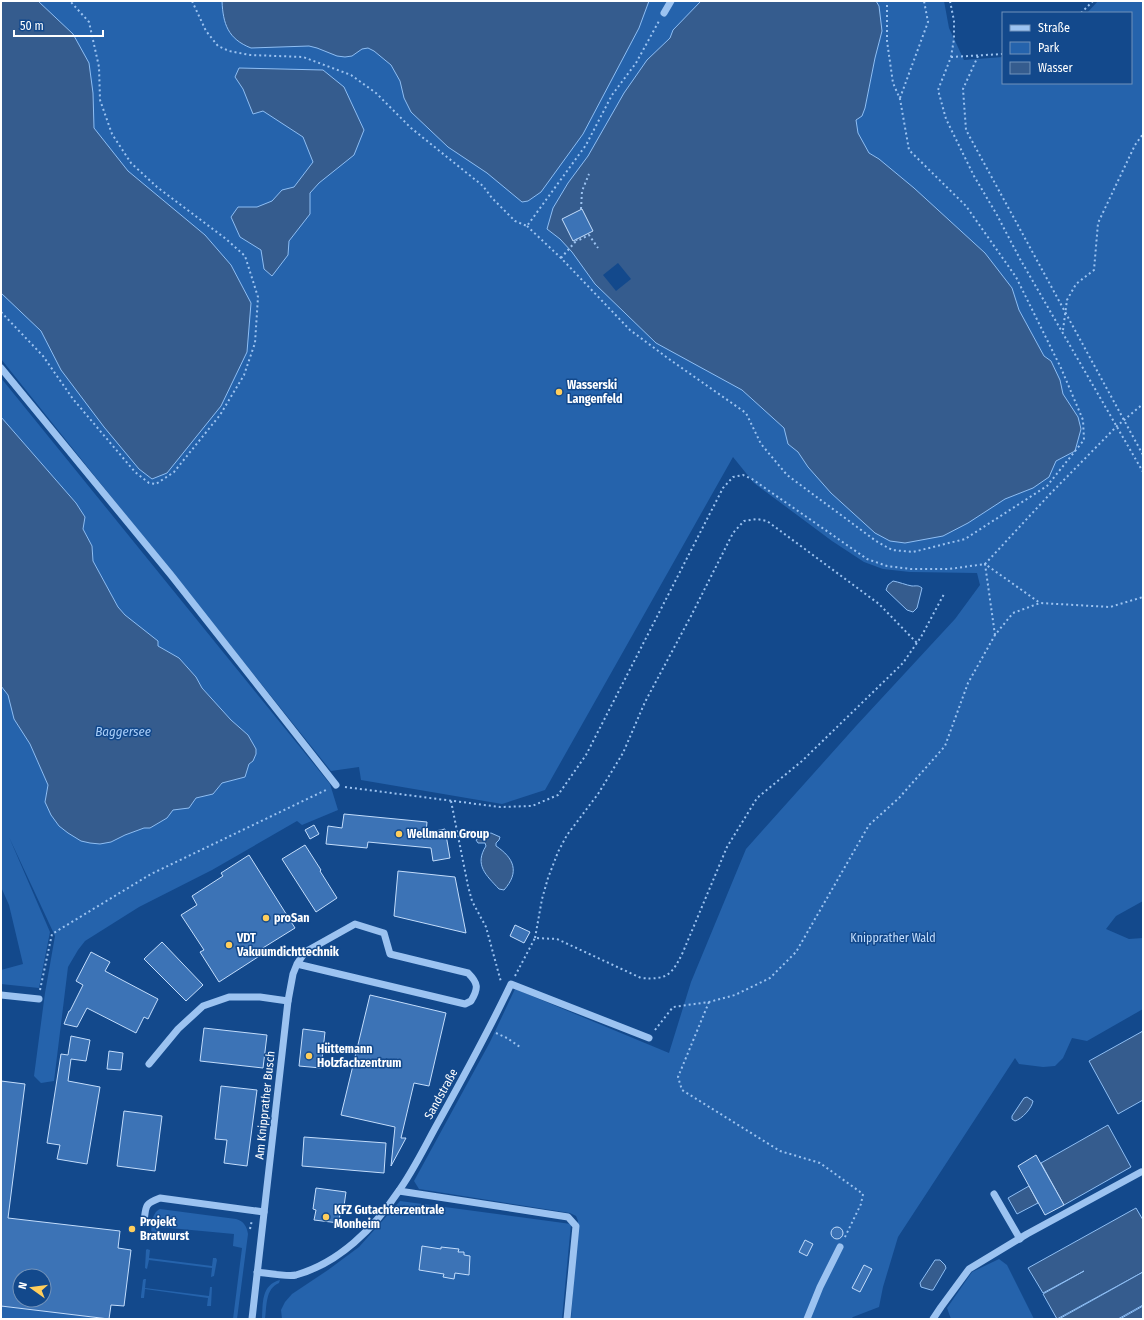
<svg xmlns="http://www.w3.org/2000/svg" width="1144" height="1320" font-family="'Fira Sans Condensed',sans-serif">
<style>
.green{fill:#2563ac}
.water{fill:#355c8e;stroke:#8ebef4}
.pier{fill:#13498c}
.building{fill:#3c73b6;stroke:#c3ddfc;fill-rule:evenodd}
.lines{fill:none;stroke-linecap:round;stroke-linejoin:round}
.path{stroke:#9cc3f1;stroke-width:2;stroke-dasharray:2 3;stroke-linecap:butt}
.minor{stroke:#9cc3f1;stroke-width:7}
.poi-dot{fill:#ffce5c;stroke:#13498c;stroke-width:1.5}
.labels{text-anchor:middle;stroke-width:3;stroke-linejoin:round;paint-order:stroke}
.poi-label{font-size:12px;font-weight:bold;fill:#fff;stroke:#13498c;text-anchor:start}
.park-label{font-size:12px;fill:#c3ddfc;stroke:#13498c}
.street-label{font-size:12px;fill:#fff;stroke:#13498c}
.water-label{font-size:13px;font-style:italic;fill:#a8cdf8;stroke:#13498c}
</style>
<rect width="100%" height="100%" fill="#13498c"/>
<g class="green">
<path d="M1,1h943l5,27 15,32 39,-3v26h128v-70h-44l11,-12h45v900l-27,15 -10,13 23,10 14,-1v71l-56,32 -15,-3 -9,20 -8,8 -12,1 -24,-3 -4,-6 -117,179 -15,50 -4,20 -26,10 -2,2h-280l7,-98 -2,-5 -6,-3 -151,-24 -5,-8 76,-139 25,-53 154,64 22,-71 55,-133 110,-123 99,-107 25,-34 -3,-12 -67,-1 -27,-3 -19,-7 -32,-21 -78,-58 -21,-26 -188,333 -43,14 -141,-24 -2,-13 -28,4 -330,-412z"/>
<path d="M1,378l329,406 8,26 -36,15 -5,-4 -85,49 -73,37 -54,34 -7,9 -10,17 -14,114 -13,2 -7,-7 11,-83 10,-57 -46,-99 41,95 -11,56 -38,-4v-14l22,-6 -14,-59 -8,-18v-201l7,9 6,24 16,25 18,41 -3,17 66,40 14,-7 19,-7h6l17,-10 6,-9 16,-1 7,-10 17,-4 9,-11 23,-6 4,-13 4,-3 3,-7 -8,-19 -17,-14 -29,-33 -6,-11 -17,-19 -21,-12 -33,-31 -7,-8 -25,-46 -1,-15 -9,-17 2,-12 -9,-14 -75,-86z"/>
<path d="M400,1201l171,23 -9,95h-280l-1,-9 4,-8 7,-8 36,-24 31,-23z"/>
<path d="M160,1209l76,10c8,2 11,8 12,15l-11,85h-4l9,-71 -9,-2 1,-12 -75,-7 -2,9 -6,-1c1,-9 0,-22 9,-26z"/>
<path d="M147,1249l3,1 -1,8 63,8 1,-8h3l1,2 -3,16 -3,1 1,-9 -63,-8 -2,9 -2,-1 1,-18z"/>
<path d="M999,1259l8,6 27,54h-83l-4,-11 25,-36z"/>
<path d="M144,1279h2l-1,9 64,8 1,-9h2l-1,19h-4l1,-8 -63,-9 -1,9h-3v-2l2,-16z"/>
<path d="M280,1280l-1,3c-14,6 -12,23 -14,36h-3c1,-16 -1,-34 18,-39z"/>
<path d="M1,1306l108,13h-108z"/>
</g>
<g class="water">
<path d="M1,1h37l35,33 16,29 4,30 1,35 34,43 77,64 26,30 20,38 -4,49 -26,54 -54,67 -15,6 -13,-10 -35,-42 -43,-57 -20,-39 -40,-38z"/>
<path d="M222,1h427l-10,27 -56,106 -42,58 -13,9 -6,1 -35,-29 -39,-26 -37,-35 -7,-14 -4,-17 -9,-16 -17,-14 -6,-3 -6,1 -10,7 -7,1 -8,-1 -20,-8 -8,-2 -58,2c-23,-9 -28,-24 -29,-47z"/>
<path d="M701,1h175l3,5 3,25 -7,27 -10,50 -3,8 -6,4 2,13 11,20 10,6 35,29 71,65 27,35 7,22 25,46 7,5 9,19 3,14 15,23 3,12 -6,22 -19,10 -7,16 -16,11 -28,11 -37,24 -25,13 -38,7 -15,-2 -15,-8 -44,-40 -23,-26 -10,-15 -10,-8 -4,-16 -42,-38 -86,-47 -61,-59 -23,-32 -12,-13 -13,-10 6,-21 15,-25 20,-27 36,-63 23,-33 23,-22 3,-8z"/>
<path d="M239,68l84,2 21,17 20,43 -10,25 -35,28 -9,10v21l-21,27 -1,14 -16,21 -8,-7 -3,-19 -21,-13 -9,-20 7,-10h19l15,-6 10,-11 12,-3 19,-25 -10,-25 -40,-26 -10,3 -10,-25 -8,-12z"/>
<path d="M1,417l75,86 9,14 -2,12 9,17 1,15 25,46 7,8 33,26v5l21,12 17,19 6,11 29,32 17,15 8,14v5l-3,7 -4,3 -4,13 -23,6 -9,11 -17,4 -7,10 -16,2 -6,8 -17,10h-6l-19,7 -14,7 -11,2 -10,-1 -9,-2 -13,-8 -9,-7 -8,-11 -6,-13 3,-17 -18,-41 -16,-25 -6,-24 -7,-9z"/>
<path d="M893,581c6,1 13,4 19,5 5,0 6,-1 10,2l-5,20 -4,4 -6,-2 -21,-20 2,-5z"/>
<path d="M491,833l9,4 -1,3 -3,3v3c18,12 24,26 8,44l-5,-1c-13,-14 -25,-24 -13,-43l-1,-3h-7l-2,-3 7,-5z"/>
<path d="M1143,1031v69l-25,14 -29,-53z"/>
<path d="M1027,1097l6,4c-1,7 -11,18 -18,20l-3,-2v-3l12,-18z"/>
<path d="M1108,1125l23,42 -67,38 -23,-42z"/>
<path d="M1029,1186l9,17 -21,11 -9,-16z"/>
<path d="M1136,1208l7,12v52l-86,47 -14,-25 41,-23 -41,22 -15,-25z"/>
<path d="M935,1260h5l5,5 1,3 -13,22h-2l-10,-3 -1,-4z"/>
<path d="M1143,1272v33l-25,14h-59z"/>
<path d="M1143,1306v13h-23z"/>
</g>
<path class="pier" d="M618,263l13,16 -15,12 -13,-16z"/>
<g class="building">
<path d="M582,209l11,22 -20,10 -11,-22z"/>
<path d="M344,814l83,8 -1,11 19,-4 5,29 -17,3 -2,-13 -63,-6 -1,6 -41,-4 2,-18 14,2z"/>
<path d="M314,825l5,9 -9,5 -5,-9z"/>
<path d="M305,845l16,25 -1,1 17,27 -21,14 -34,-53z"/>
<path d="M249,855l46,73 -37,23 3,4 -42,27 -19,-30 4,-2 -23,-35 16,-10 -5,-9 31,-20 -2,-3z"/>
<path d="M398,871l57,6 11,56 -72,-17z"/>
<path d="M515,925l15,7 -6,11 -14,-7z"/>
<path d="M162,942l41,43 -17,16 -42,-42z"/>
<path d="M91,952l19,10 -5,9 53,28 -10,20 -4,-2 -8,16 -49,-25 -10,19 -13,-3 5,-13h1l13,-26 -7,-4z"/>
<path d="M370,995l76,18 -17,73 -15,-3 -13,55h5l-15,28 4,-39 -54,-12z"/>
<path d="M204,1028l63,7 -4,33 -63,-7z"/>
<path d="M303,1029l22,3 -4,36 -22,-2z"/>
<path d="M71,1036l19,4 -4,21 -15,-2 -3,22 32,6 -13,77 -30,-5 3,-14 -13,-2 14,-89 7,1z"/>
<path d="M109,1051l14,2 -2,17 -14,-1z"/>
<path d="M1,1081l24,3 -17,134 112,13 -2,17 13,2 -7,56 -13,-1 -2,14 -108,-13zM20,1276h24v24h-24z"/>
<path d="M221,1086l36,4 -10,76 -23,-3 3,-23 -12,-1z"/>
<path d="M124,1111l38,5 -7,55 -38,-5z"/>
<path d="M304,1137l82,6 -2,30 -82,-7z"/>
<path d="M1036,1155l28,50 -19,10 -27,-49z"/>
<path d="M316,1188l30,4 -3,21h-3l-1,10 -25,-3 2,-10 -3,-1z"/>
<circle cx="837" cy="1233" r="6"/>
<path d="M805,1240l8,4 -6,12 -8,-4z"/>
<path d="M422,1246l19,3v-2l18,2 -1,3h6v3l6,1 -1,19 -14,-2 -1,6 -11,-2 1,-3 -25,-4z"/>
<path d="M864,1265l8,4 -12,23 -8,-4z"/>
</g>
<g class="lines">
<g class="path">
<path d="M192,1l14,30 12,15 11,5 21,4 53,2 48,18 25,18 35,35 72,58 9,12 23,23 12,5 59,-81 26,-50 24,-32 23,-42"/>
<path d="M950,1l4,20v18l-3,18 -13,33 8,29 28,57 23,39 23,44 123,213"/>
<path d="M1081,13l12,-12"/>
<path d="M978,56l-15,33 3,41 177,325"/>
<path d="M951,57l52,-3"/>
<path d="M900,98l28,-76 -4,-21"/>
<path d="M581,209l1,-18 7,-17"/>
<path d="M527,226l34,32 69,72 39,29 77,54 15,31 26,31 89,66 16,9 21,2 52,-13 82,-53 37,-46 -1,-20 -22,-52 -45,-91 -50,-71 -57,-56 -9,-51 -7,-16 -6,-42v-40"/>
<path d="M576,239l1,2 12,-6 9,13"/>
<path d="M561,258l15,-17"/>
<path d="M1,312l42,44 30,43 62,73 14,11 7,1 18,-12 46,-57 24,-40 11,-32 3,-46 -13,-41 -19,-17 -69,-52 -26,-24 -19,-29 -12,-34 -1,-33 -10,-45 -19,-21"/>
<path d="M1063,330l4,-30 9,-16 18,-14 4,-47 37,-78 8,-11"/>
<path d="M995,635l-10,-71 55,39"/>
<path d="M345,787l155,20 32,-1 26,-11 28,-40 137,-267 10,-11 10,-2 9,4 115,80 20,7 24,3h38l36,-5 65,-70 67,-68 26,-22"/>
<path d="M451,801l17,85 4,15 14,26 15,55"/>
<path d="M535,938l7,-39 6,-21 10,-26 9,-17 31,-41 25,-41 22,-51 46,-86 42,-83 11,-12 13,-2 10,2 112,83 38,39"/>
<path d="M515,976l20,-38 22,1 84,39c26,2 31,-3 42,-26l44,-105 30,-49 45,-37 101,-98 18,-26 23,-43"/>
<path d="M40,990l12,-56 99,-60 177,-85"/>
<path d="M709,1002l-31,75 4,13 98,61 40,12 43,31 -2,10 -17,35"/>
<path d="M655,1030l18,-23 36,-5 26,-7 35,-17 26,-26 73,-127 30,-27 46,-52 23,-63 27,-48 18,-22 27,-10 70,4 33,-10"/>
<path d="M496,1033l11,5 13,9"/>
<path d="M250,1229l2,-9"/>
</g>
<g class="minor">
<path d="M664,13l7,-12"/>
<path d="M1,368l170,207 165,210"/>
<path d="M1,995l38,4"/>
<path d="M149,1064l29,-35 25,-23 26,-9h31l28,4"/>
<path d="M399,1191l169,26 8,9 -9,93"/>
<path d="M994,1194l26,45"/>
<path d="M144,1222c2,-16 0,-18 16,-24l104,14"/>
<path d="M257,1272c9,1 31,5 39,3 43,-12 78,-47 102,-83 16,-22 28,-48 41,-71 25,-45 50,-91 72,-137l138,54"/>
<path d="M252,1319l36,-318 5,-27 4,-10 8,-12 50,-28 29,9 6,21 78,19c10,10 11,15 3,28l-6,3 -168,-40"/>
<path d="M807,1319l13,-32 20,-40"/>
<path d="M933,1319l8,-12 28,-38 58,-35 114,-62"/>
</g>
</g>
<g class="poi-dot">
<circle cx="559" cy="392" r="4"/>
<circle cx="399" cy="834" r="4"/>
<circle cx="266" cy="918" r="4"/>
<circle cx="229" cy="945" r="4"/>
<circle cx="309" cy="1056" r="4"/>
<circle cx="326" cy="1217" r="4"/>
<circle cx="132" cy="1229" r="4"/>
</g>
<g class="labels">
<g class="poi-label">
<text x="567" y="389">Wasserski<tspan x="567" dy="14">Langenfeld</tspan></text>
<text x="407" y="838">Wellmann Group</text>
<text x="274" y="922">proSan</text>
<text x="237" y="942">VDT<tspan x="237" dy="14">Vakuumdichttechnik</tspan></text>
<text x="317" y="1053">Hüttemann<tspan x="317" dy="14">Holzfachzentrum</tspan></text>
<text x="334" y="1214">KFZ Gutachterzentrale<tspan x="334" dy="14">Monheim</tspan></text>
<text x="140" y="1226">Projekt<tspan x="140" dy="14">Bratwurst</tspan></text>
</g>
<g class="park-label">
<text x="893" y="942">Knipprather Wald</text>
</g>
<g class="street-label">
<text transform="translate(441 1094) rotate(-61)" y="4">Sandstraße</text>
<text transform="translate(265 1105) rotate(-84)" y="4">Am Knipprather Busch</text>
</g>
<g class="water-label">
<text x="123" y="736">Baggersee</text>
</g>
</g>
<rect width="1144" height="1320" fill="none" stroke="#ffffff" stroke-width="4"/>
<rect x="1002" y="12" width="130" height="72" fill="#13498c" stroke="#7192ba"/>
<rect x="1010" y="25" width="20" height="6" fill="#9cc3f1" stroke="#7192ba"/>
<text x="1038" y="32" font-size="12" fill="#ffffff">Straße</text>
<rect x="1010" y="42" width="20" height="12" fill="#2563ac" stroke="#7192ba"/>
<text x="1038" y="52" font-size="12" fill="#ffffff">Park</text>
<rect x="1010" y="62" width="20" height="12" fill="#355c8e" stroke="#7192ba"/>
<text x="1038" y="72" font-size="12" fill="#ffffff">Wasser</text>
<g transform="translate(32 1288) rotate(284)"><circle r="19" fill="#13498c" stroke="#7192ba"/>
<path d="M0-3L7 15L0 10L-7 15Z" fill="#ffce5c"/>
<text y="-6" font-size="11" font-weight="bold" text-anchor="middle" fill="#ffffff">N</text>
</g>
<path d="M14 30v6h89v-6" fill="none" stroke="#ffffff" stroke-width="2"/>
<text x="20" y="30" font-size="12" fill="#ffffff" stroke="#13498c" stroke-width="3" paint-order="stroke">50 m</text>
</svg>
